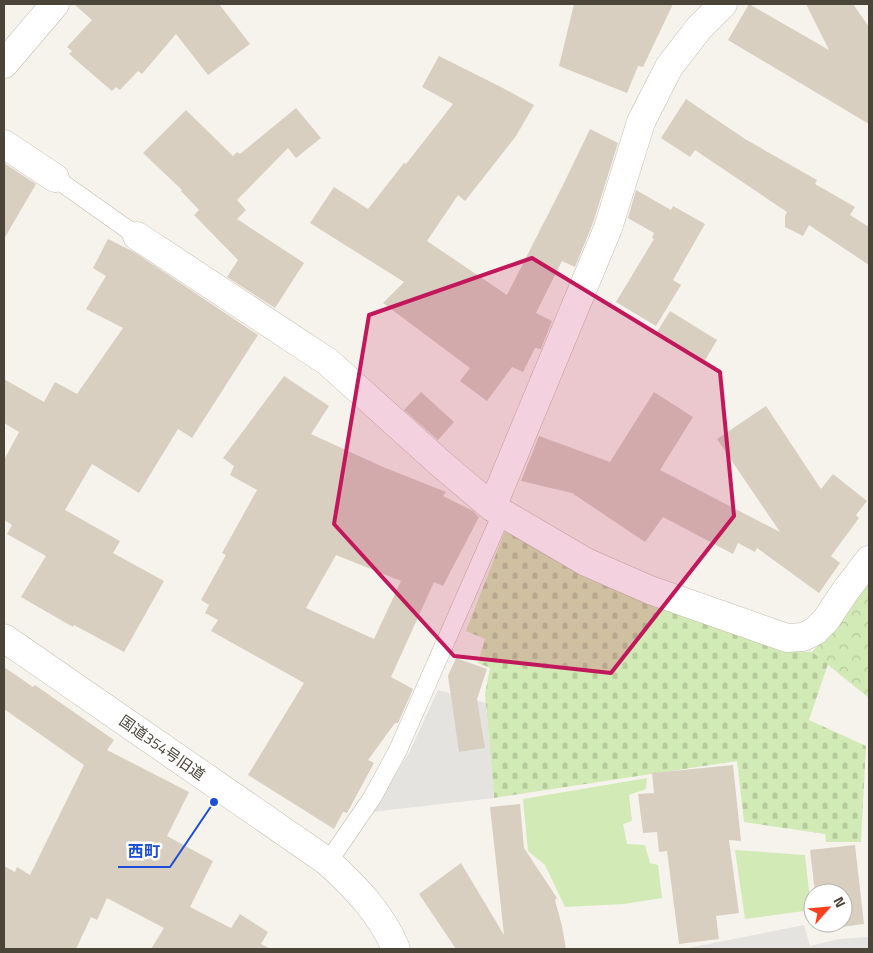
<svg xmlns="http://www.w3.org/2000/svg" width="873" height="953" font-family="'Titillium Web','Noto Sans JP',sans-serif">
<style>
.forest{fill:url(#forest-crowns)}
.cemetery{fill:url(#cemetery-stones)}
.garden{fill:#d2eab5}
.parking{fill:#e5e3e0}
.building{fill:#d8cfc1;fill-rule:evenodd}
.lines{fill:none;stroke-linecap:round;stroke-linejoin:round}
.service-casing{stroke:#c2bbae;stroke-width:19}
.minor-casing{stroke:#c2bbae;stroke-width:29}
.tertiary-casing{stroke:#c2bbae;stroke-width:29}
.service{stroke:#fff;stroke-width:18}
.minor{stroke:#fff;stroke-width:28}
.tertiary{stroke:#fff;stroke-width:28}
.marked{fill:#c2185b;fill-opacity:0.2;stroke:#c2185b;stroke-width:4;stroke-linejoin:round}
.labels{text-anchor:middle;stroke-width:5;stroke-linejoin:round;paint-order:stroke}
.street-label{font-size:15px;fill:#4b4439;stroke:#fff}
.leader{fill:none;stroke:#1d4ed8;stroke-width:2}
.callout-dot{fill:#1d4ed8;stroke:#fff;stroke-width:2}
.callout-label{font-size:16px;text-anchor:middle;font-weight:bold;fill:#1d4ed8;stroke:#fff;stroke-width:5;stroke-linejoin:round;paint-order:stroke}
</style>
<defs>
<pattern id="forest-crowns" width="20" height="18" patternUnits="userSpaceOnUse" patternTransform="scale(1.25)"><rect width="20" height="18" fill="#d2eab5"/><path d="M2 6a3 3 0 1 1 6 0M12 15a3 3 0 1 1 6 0" fill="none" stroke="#b6ca9c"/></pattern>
<pattern id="cemetery-stones" width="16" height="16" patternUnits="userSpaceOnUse" patternTransform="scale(1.25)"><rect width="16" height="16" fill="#d2eab5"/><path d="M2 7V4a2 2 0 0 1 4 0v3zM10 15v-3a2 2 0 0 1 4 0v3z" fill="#b6ca9c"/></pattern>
</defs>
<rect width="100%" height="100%" fill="#f6f3ec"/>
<path class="forest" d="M869,579v119l-57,-46 20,-21z"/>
<path class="cemetery" d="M505,531l92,49 195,71 20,1 16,12 -19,56 57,26 -5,96h-35l-1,-8 -81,-12 -7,-61 -243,37 -9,-104 5,-26 -12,-5 7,-24 -19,-8z"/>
<g class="garden">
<path d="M647,778l-1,11 -17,6 3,26 -9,3 4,20 18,1 5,18 8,2 4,33 -38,6 -59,3 -20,-42 -17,-14 -5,-52z"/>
<path d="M735,850l70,5 6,55 -66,9z"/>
</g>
<g class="parking">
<path d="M438,690l48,13 8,95 -122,14 38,-61z"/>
<path d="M804,925l6,21 29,-7 30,-2v12h-186z"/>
</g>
<g class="building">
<path d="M74,4h145l31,40 -42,31 -32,-41 -34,40 -4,-3 -18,19 -4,-3 -4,4 -43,-37 3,-3 -5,-4 25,-27z"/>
<path d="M574,4h99l-30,63 -5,-1 -11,27 -68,-27z"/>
<path d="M749,4l80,46 -23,-46h47l16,23v97l-141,-84z"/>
<path d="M439,56l62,31 33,18 -18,31 -51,65 -7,-6 -31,46 80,54 57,-112 26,-54 28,14 -25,80 -18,44 -13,-6 -26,52 16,8 -11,28 -6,-1 -12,24 -11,-5 -25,34 -27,-20 10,-13 -87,-65 21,-21 -94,-59 24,-36 34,22 36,-46 2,1 47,-60 -31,-17z"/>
<path d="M686,99l59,40 72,41 -2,4 40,23 -5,8 19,12v38l-60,-40 -6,11 -18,-9v-11l2,-4 -92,-62 -5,7 -29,-19z"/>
<path d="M296,108l25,30 -25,20 -8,-10 -51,52 9,10 -9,9 67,44 -29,45 -48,-31 11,-17 -44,-45 5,-5 -18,-19 1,-1 -39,-37 43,-43 47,46 4,-4 3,2z"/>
<path d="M4,163l32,21 -32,55z"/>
<path d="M636,190l35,20 2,-4 32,18 -32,56 8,5 -25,41 -40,-24 38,-63 -2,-1 2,-5 -26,-15z"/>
<path d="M108,239l26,13 124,83 -66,103 -14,-9 -39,64 -47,-29 -27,46 55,31 -7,12 51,28 -40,71 -50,-27 -1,2 -52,-30 25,-41 -39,-22 5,-9 -8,-5v-60l15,-28 -15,-9v-44l40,23 11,-20 22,12 46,-66 -37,-19 20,-33 -13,-8z"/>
<path d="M670,311l47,29 -13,22 -47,-30z"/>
<path d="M284,376l45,30 -18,28 72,33 63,25 -3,4 30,15 6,6 -36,69 -9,-4 -43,95 22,12 -15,34h-3l-27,37 6,3 -27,50 -4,-1 -9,17 -86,-54 56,-92 -93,-52 7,-11 -13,-7 4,-8 -8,-5 25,-45 -4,-2 35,-63 -27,-15 4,-9 -11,-8zM336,555l65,26 -27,58 -68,-31z"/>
<path d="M421,392l33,30 -16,18 -34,-30z"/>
<path d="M654,392l39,25 -33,53 120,62 -63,-93 49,-33 55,83 12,-15 34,27 -11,14 3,3 -28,38 9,7 -21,30 -62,-45 -2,4 -17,-9 -5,11 -70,-37 -18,25 -73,-49 -51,-12 18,-45 71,26z"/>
<path d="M456,658l31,11 -10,30 8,49 -26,4 -11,-76z"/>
<path d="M4,667l29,20 2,-2 79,55 -7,10 82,42 -22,44 46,25 -23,46 41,21 9,-14 28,18 -7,12 10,5h-120l13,-21 -57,-30 -10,22 -6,-3 -15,32h-72v-83l11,6 2,-5 13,8 54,-110 -80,-56z"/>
<path d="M733,765l8,76 -12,-1 10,73 -23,3 3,23 -40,5 -12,-93 -8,1 -2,-20 -14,1 -5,-39 16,-1 -2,-20z"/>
<path d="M520,804l4,44 33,50 -2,2 7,26 4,23h-110l-37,-55 42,-31 43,72 -14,-128z"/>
<path d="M855,845l9,79 -45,6 -1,-7h25v-30h-28l-5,-43z"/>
</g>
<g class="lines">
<defs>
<g id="service">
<path d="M55,178l82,58"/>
<path d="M328,862l44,-64 26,-48 104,-237"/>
</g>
<g id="minor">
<path d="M4,144l51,34"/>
<path d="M137,236l191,126 112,101 52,44 94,55 64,28 137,48 16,-1 12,-6 11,-11 20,-30 23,-30"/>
<path d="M492,507l116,-279 33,-106 28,-55 30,-39 24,-24"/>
</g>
<g id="tertiary">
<path d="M4,64l51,-60"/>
<path d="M4,638l324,224c28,26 53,51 68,87"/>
</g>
</defs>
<use href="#service" class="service-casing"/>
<use href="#minor" class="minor-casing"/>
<use href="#tertiary" class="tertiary-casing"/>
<use href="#service" class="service"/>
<use href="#minor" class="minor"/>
<use href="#tertiary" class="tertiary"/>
</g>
<path class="marked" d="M532,258l188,114 14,144 -123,157 -157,-17 -120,-132 35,-209z"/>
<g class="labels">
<g class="street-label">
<text transform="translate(162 748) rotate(35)" y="5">国道354号旧道</text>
</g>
</g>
<path class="leader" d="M214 802L170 867H118"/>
<circle class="callout-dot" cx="214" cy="802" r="5"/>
<g class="callout-label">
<text x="144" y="857">西町</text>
</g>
<rect width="873" height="953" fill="none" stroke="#4b4439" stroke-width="10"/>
<g transform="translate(828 908) rotate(63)"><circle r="24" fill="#ffffff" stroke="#b7b4b0"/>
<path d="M0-4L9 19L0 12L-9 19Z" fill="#fc3f1d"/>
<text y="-8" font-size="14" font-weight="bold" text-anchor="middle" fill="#4b4439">N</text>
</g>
</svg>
